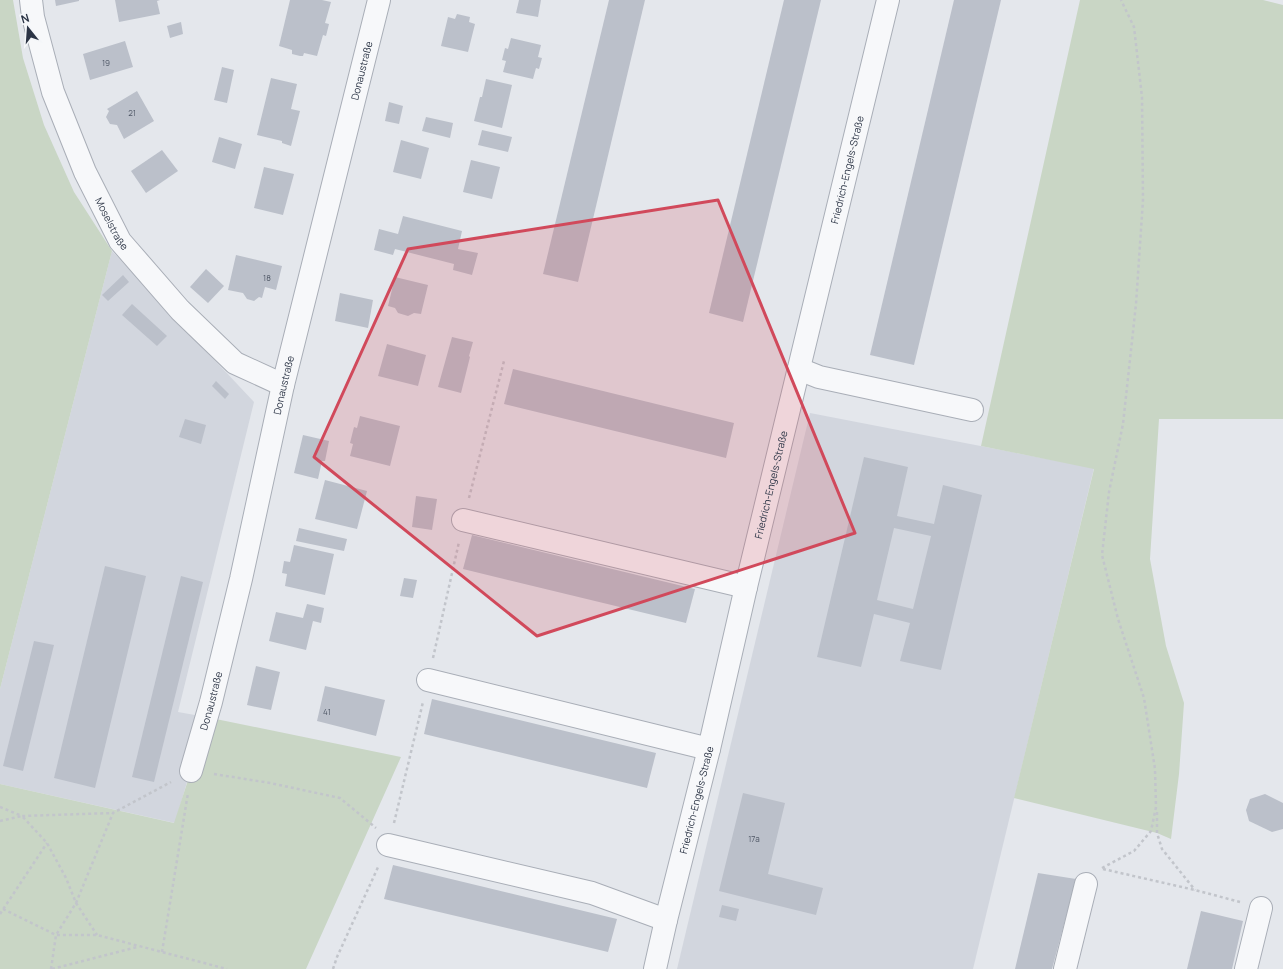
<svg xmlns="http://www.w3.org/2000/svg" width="1283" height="969" font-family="Manrope,sans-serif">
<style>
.built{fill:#d2d6de}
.green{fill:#c9d6c5}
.building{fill:#bbc0ca;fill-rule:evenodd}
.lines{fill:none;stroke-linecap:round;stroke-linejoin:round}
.minor-casing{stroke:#a9aeb7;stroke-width:24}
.path{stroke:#c2c5cb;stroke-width:2.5;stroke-dasharray:3 3;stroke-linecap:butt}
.minor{stroke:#f7f8fa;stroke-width:22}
.marked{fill:#d1495b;fill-opacity:0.2;stroke:#d1495b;stroke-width:3;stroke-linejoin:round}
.labels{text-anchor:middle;stroke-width:3.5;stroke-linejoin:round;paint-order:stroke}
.number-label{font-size:8px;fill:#4f5766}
.street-label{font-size:10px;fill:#2b3445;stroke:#f4f6f9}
</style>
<rect width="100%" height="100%" fill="#e4e7ec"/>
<g class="built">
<path d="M112,251l142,151 -76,310 28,5 -31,106 -175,-39v-95z"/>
<path d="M810,413l284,55 -121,501h-296z"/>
</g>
<g class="green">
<path d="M0,0h13l10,58 21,67 30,67 38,59 -112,438z"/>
<path d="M1080,0h183l20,5v414h-124l-9,140 16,87 18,57 -5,71 -8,65 -14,-6 -143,-35 80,-329 -113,-23z"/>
<path d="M206,717l195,40 -95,212h-306v-185l174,39 17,-52z"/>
</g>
<g class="building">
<path d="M55,0h24v1l-23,5z"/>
<path d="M115,0h45l-3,1 3,13 -41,8z"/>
<path d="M290,0h32l9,2 -6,21 4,1 -3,12 -3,-1 -6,21 -13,-3 -1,3h-3l-8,-2v-4l-13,-4z"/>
<path d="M519,0h22l-3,17 -22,-4z"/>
<path d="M609,0h36l-67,282 -35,-8z"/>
<path d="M784,0h37l-78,322 -34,-9z"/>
<path d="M954,0h47l-87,365 -44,-10z"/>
<path d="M457,14l13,3 -1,5 6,2 -7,28 -27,-6 7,-29 7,2z"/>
<path d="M181,22l2,12 -13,4 -3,-12z"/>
<path d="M511,38l30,7 -3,12 4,1 -3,11 -3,-1 -3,11 -30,-7 3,-11 -4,-1 3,-12 3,1z"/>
<path d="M125,41l8,26 -43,13 -7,-26z"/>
<path d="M222,67l12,3 -7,33 -13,-3z"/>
<path d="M271,78l26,6 -6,25 9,2 -9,35 -9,-3v-2l-25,-6z"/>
<path d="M486,79l26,6 -10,43 -28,-7 6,-24h2z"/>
<path d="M137,91l17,30 -30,18 -7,-14 -7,-1 -4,-7 3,-6 -2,-2z"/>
<path d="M389,102l14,4 -4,18 -14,-3z"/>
<path d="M426,117l27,6 -3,15 -28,-7z"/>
<path d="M482,130l30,7 -4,15 -30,-7z"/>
<path d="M219,137l23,7 -7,25 -23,-7z"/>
<path d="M401,140l28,8 -8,31 -28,-7z"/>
<path d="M162,150l16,21 -32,22 -15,-22z"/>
<path d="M471,160l29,7 -8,32 -29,-7z"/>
<path d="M264,167l30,7 -11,41 -29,-7z"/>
<path d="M403,216l59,15 -4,18 20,4 -6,22 -19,-5 1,-6 -59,-15 -2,6 -19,-5 5,-21 19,5z"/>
<path d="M236,255l46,11 -6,24 -11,-3 -3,11 -3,-1 -5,4 -7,-2 -4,-6 -15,-3z"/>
<path d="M206,269l18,17 -16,17 -18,-16z"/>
<path d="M123,275l6,7 -21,19 -6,-6z"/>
<path d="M395,277l33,8 -7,29 -7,-1 -6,3 -10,-3 -3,-5 -7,-2z"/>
<path d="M340,293l33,7 -5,28 -33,-7z"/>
<path d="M132,304l35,32 -10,10 -35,-31z"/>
<path d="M452,337l21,5 -4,14 1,1 -9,36 -23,-6z"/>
<path d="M387,344l39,11 -8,31 -40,-10z"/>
<path d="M513,369l221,54 -8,35 -222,-54z"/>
<path d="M216,381l13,13 -4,5 -13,-13z"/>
<path d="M360,416l40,10 -10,40 -40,-10 3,-12 -3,-1 4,-16 3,1z"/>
<path d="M185,419l21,6 -5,19 -22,-7z"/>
<path d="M303,435l26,6 -4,20h-3l-4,18 -24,-6z"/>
<path d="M864,457l44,10 -11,49 37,8 9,-39 39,10 -41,175 -41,-9 10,-38 -36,-9 -13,53 -44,-10zM894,528l37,8 -18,73 -36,-9z"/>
<path d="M325,480l42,11 -10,38 -42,-10z"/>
<path d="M416,496l21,3 -5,31 -20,-3z"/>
<path d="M299,528l48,11 -3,12 -48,-10z"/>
<path d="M472,535l223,54 -9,34 -223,-54z"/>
<path d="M294,545l40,9 -9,41 -40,-9 2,-12 -5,-1 2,-12 6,1z"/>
<path d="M105,566l41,10 -51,212 -41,-10z"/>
<path d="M181,576l22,6 -49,200 -22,-5z"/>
<path d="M404,578l13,2 -4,18 -13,-2z"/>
<path d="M307,604l17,4 -3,15 -8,-2 -7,29 -37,-9 7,-29 27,6z"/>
<path d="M34,641l20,4 -31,126 -20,-5z"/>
<path d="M256,666l24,6 -9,38 -24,-5z"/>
<path d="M325,686l60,14 -9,36 -59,-15z"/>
<path d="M432,699l224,54 -9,35 -223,-54z"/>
<path d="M743,793l42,10 -17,71 55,14 -7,27 -97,-24z"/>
<path d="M1265,794l18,9v26l-11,3 -23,-11 -3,-11 4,-11z"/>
<path d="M393,865l224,54 -9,33 -224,-53z"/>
<path d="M1038,873l38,6 -24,90h-37z"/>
<path d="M722,905l17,4 -3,12 -17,-4z"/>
<path d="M1201,911l42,10 -11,48h-45z"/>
</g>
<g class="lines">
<defs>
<g id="minor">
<path id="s1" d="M31,0l2,17 20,75 32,80 35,69 60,69 55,53 48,22"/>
<path d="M799,369l20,8 153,33"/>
<path d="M463,520l283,67"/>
<path d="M428,680l281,69"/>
<path id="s2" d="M191,771l20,-69 30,-123 42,-194 96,-385"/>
<path d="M388,845l204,48 74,27"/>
<path id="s3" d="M655,969l11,-49 43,-171 37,-162 142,-587"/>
<path d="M1065,969l21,-85"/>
<path d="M1246,969l15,-61"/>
</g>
</defs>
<use href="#minor" class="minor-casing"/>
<g class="path">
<path d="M469,498l35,-137"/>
<path d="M433,658l26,-116"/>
<path d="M214,774l56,9 70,15 36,30"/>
<path d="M0,807l22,9 91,-3"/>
<path d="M1157,812v21l5,16 33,41"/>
<path d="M0,821l22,-5 25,27 19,35 10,25 21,32"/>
<path d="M394,823l29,-121"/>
<path d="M1102,868l32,-17 17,-20 5,-24 -1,-38 -11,-71 -26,-79 -16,-64 7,-63 14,-68 13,-120 7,-104 -1,-103 -8,-70 -13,-27"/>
<path d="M1103,869l92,21 45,12"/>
<path d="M3,909l53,26h41l130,34"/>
<path d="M0,914l47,-71"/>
<path d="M162,952l26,-159"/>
<path d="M51,969l5,-34 20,-32 37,-90 58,-31"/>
<path d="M52,969l85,-22"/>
<path d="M333,969l4,-12 42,-92"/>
</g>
<use href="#minor" class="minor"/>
</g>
<path class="marked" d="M718,200l137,333 -318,103 -223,-179 94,-208z"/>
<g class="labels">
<g class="number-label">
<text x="106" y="66">19</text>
<text x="132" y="116">21</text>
<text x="267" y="281">18</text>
<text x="327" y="715">41</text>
<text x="754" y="842">17a</text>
</g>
<g class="street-label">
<text dy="4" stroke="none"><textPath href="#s2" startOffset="721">Donaustraße</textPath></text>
<text dy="4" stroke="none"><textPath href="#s3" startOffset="822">Friedrich-Engels-Straße</textPath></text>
<text dy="4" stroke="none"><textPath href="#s1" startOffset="239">Moselstraße</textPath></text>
<text dy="4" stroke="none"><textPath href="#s2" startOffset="397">Donaustraße</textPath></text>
<text dy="4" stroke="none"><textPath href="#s3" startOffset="498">Friedrich-Engels-Straße</textPath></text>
<text dy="4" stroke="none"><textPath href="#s2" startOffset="73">Donaustraße</textPath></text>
<text dy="4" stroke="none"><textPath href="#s3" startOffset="174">Friedrich-Engels-Straße</textPath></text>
</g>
</g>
<g transform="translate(28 28) rotate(343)" stroke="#f4f6f9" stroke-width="3" paint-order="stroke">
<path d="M0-3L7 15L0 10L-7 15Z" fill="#2b3445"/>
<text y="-6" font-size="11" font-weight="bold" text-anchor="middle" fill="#2b3445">N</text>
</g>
</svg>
